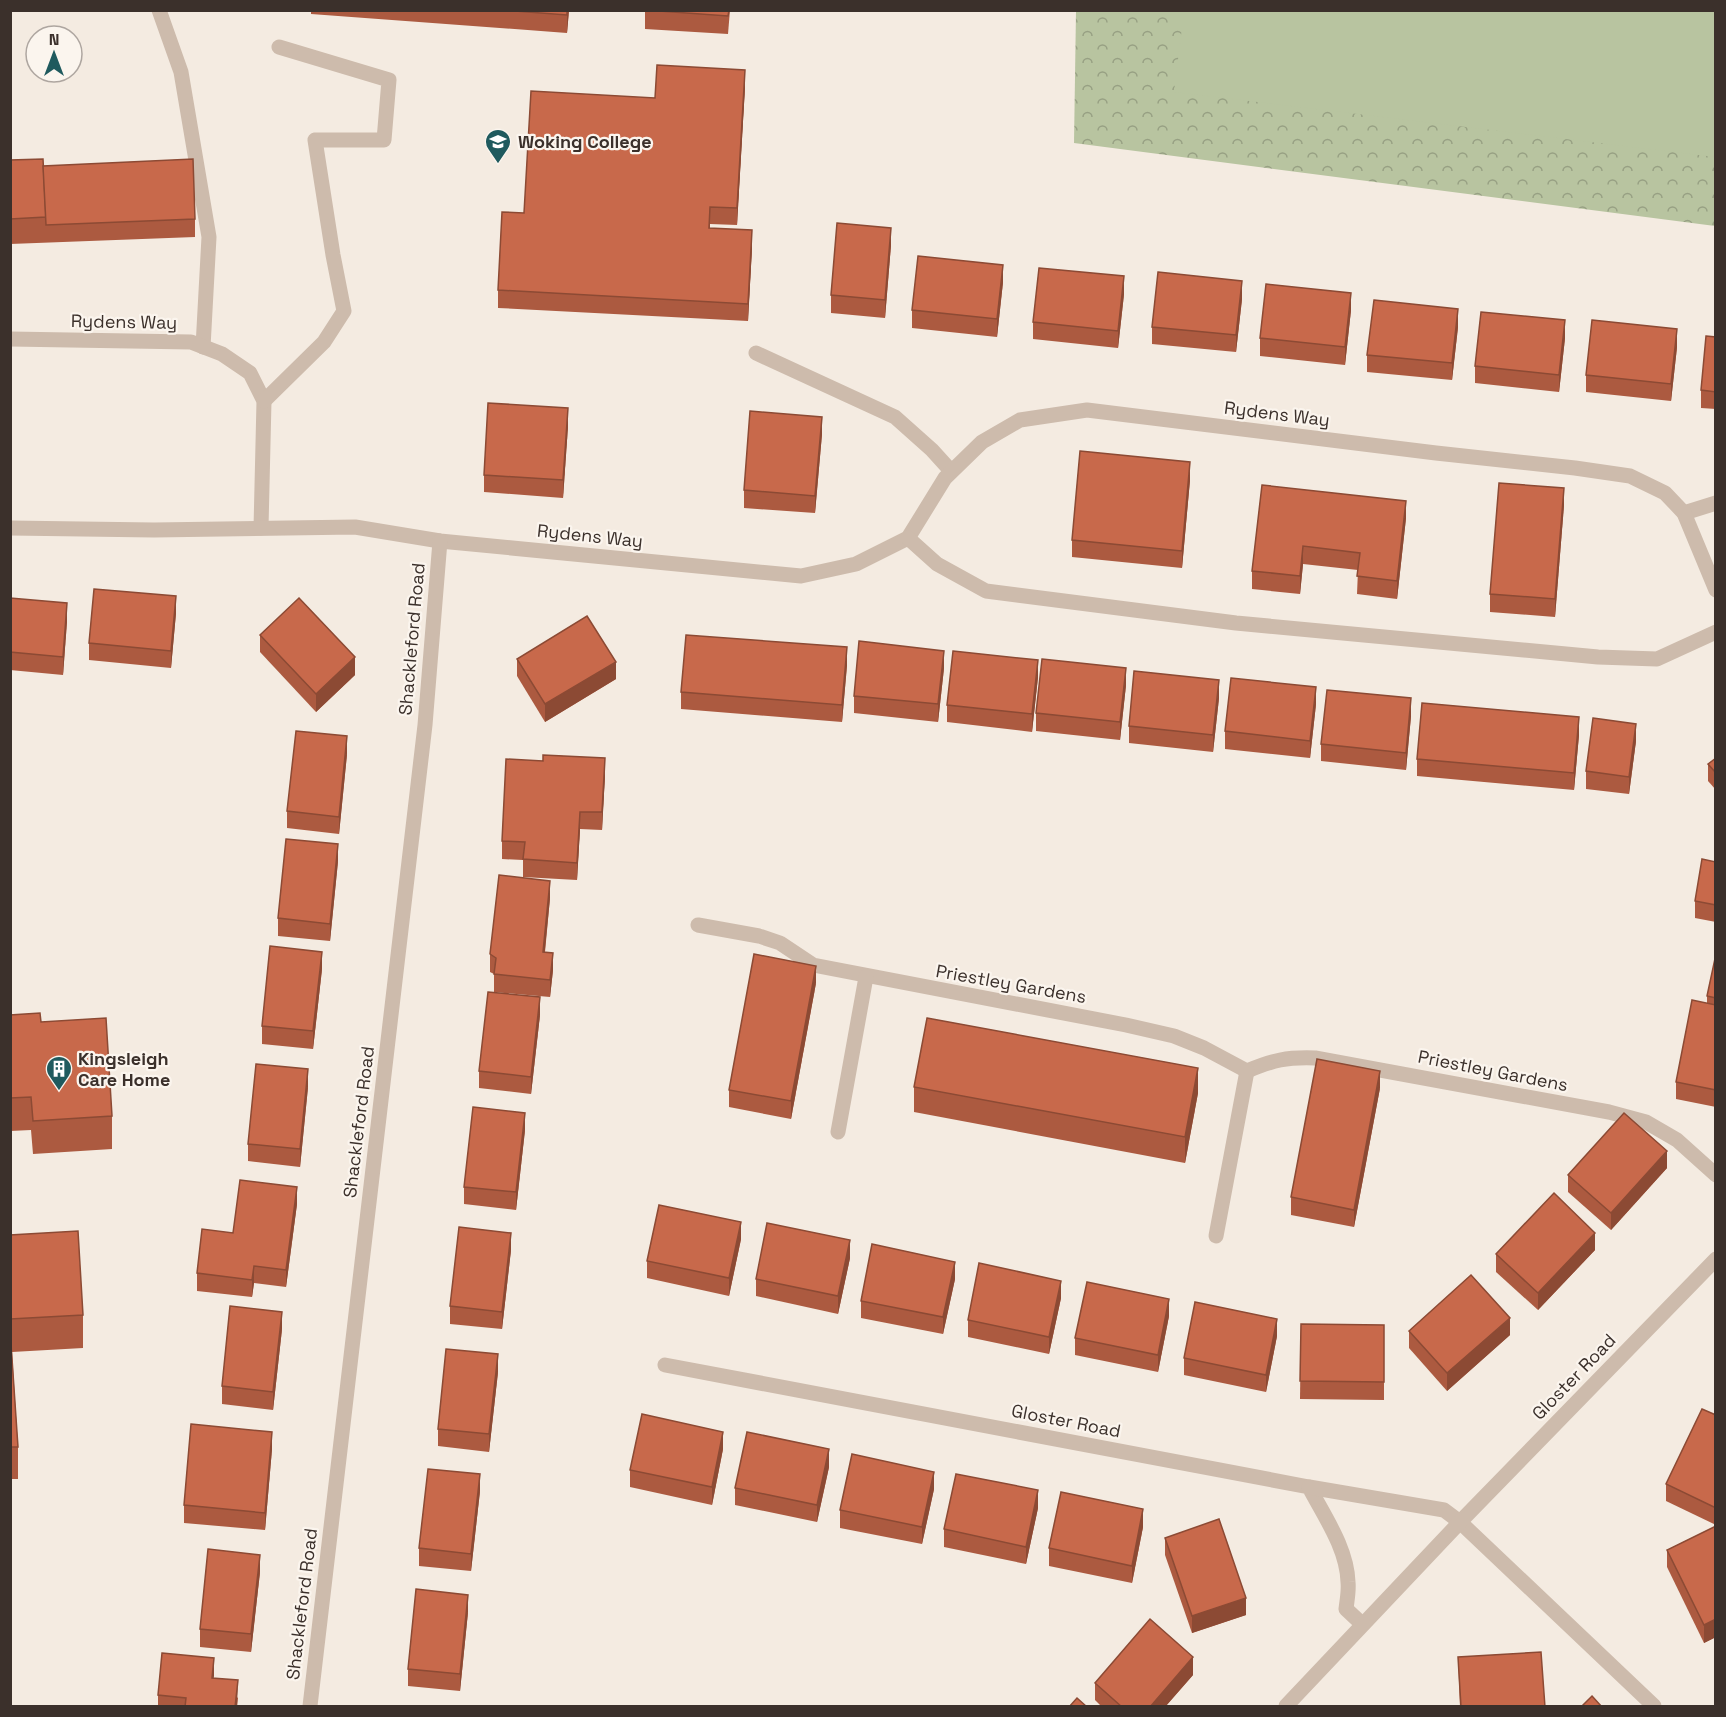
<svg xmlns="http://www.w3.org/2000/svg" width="1726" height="1717" font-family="'Space Grotesk',sans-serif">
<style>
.park{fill:url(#park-crowns)}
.pitch{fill:#b8c4a0}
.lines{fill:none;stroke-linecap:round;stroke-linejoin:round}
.minor{stroke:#cdbbac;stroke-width:15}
.wall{fill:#ac5a40}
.shaded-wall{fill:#8c4a34}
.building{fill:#c8694b;stroke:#8c4a34;stroke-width:1.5}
.labels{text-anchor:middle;stroke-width:4.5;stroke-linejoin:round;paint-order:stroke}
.poi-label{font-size:18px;font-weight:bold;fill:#3b302b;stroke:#fbf5ee;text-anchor:start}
.street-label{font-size:18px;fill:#3b302b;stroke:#fbf5ee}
</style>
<defs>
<pattern id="park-crowns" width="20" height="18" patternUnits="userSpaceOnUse" patternTransform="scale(1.5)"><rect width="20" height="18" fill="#b8c4a0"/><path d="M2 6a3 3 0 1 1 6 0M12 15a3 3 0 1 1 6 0" fill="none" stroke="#97a083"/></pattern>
</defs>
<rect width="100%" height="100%" fill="#f4ebe1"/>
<path class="park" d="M1076,11h639v215l-641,-83z"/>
<path class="pitch" d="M1184,11h531v146l-541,-65z"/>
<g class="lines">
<g class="minor">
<path d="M159,10l22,62 28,165 -6,110"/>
<path d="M10,339l181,3 31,12 28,19 14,28 -3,127"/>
<path d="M756,353l139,64 37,33 19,21"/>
<path d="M264,401l60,-59 20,-31 -11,-56 -18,-115h69l5,-60 -110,-33"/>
<path d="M1684,513l32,-10"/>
<path d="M10,528l144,2 201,-3 85,14 361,35 55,-12 52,-26 37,-60 37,-36 38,-22 67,-10 349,43 139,15 55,8 35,17 19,20 32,77"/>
<path d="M908,538l29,26 49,27 250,32 362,34 59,2 59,-27"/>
<path d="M698,925l61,11 21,7 33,22 313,60 48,11 30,12 43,23c26,-11 40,-14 68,-13l294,54 37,10 31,18 39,35"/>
<path d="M838,1132l28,-155"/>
<path d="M1216,1236l31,-165"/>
<path d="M665,1365l644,122c15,29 38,61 39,95 1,9 -1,18 -2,27l16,15"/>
<path d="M1309,1487l135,23 16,12 194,184"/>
<path d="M310,1706l115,-981 15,-184"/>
<path d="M1286,1706l174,-184 256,-263"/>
</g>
</g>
<g class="wall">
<path d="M311,10h258l-2,23 -256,-19z"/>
<path d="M645,10h85l-2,24 -83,-5z"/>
<path d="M745,87l-8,138 -27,-1v4l42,20 -4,73 -250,-13v-18l26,-77 131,-115z"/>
<path d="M10,160l33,6 152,53v18l-185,7z"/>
<path d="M891,245l-6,73 -54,-5v-18z"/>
<path d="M1003,282l-6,55 -85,-9v-18z"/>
<path d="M1124,294l-6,54 -85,-9v-17z"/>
<path d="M1242,299l-6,53 -84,-8v-17z"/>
<path d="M1351,310l-6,55 -85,-9v-18z"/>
<path d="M1458,327l-6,53 -85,-8v-17z"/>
<path d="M1716,337v72l-15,-1v-18z"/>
<path d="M1565,338l-6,54 -84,-9v-17z"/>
<path d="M1677,347l-6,54 -85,-9v-17z"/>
<path d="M568,426l-5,72 -79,-6v-17z"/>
<path d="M822,434l-7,79 -71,-5v-18z"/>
<path d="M1190,480l-8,88 -110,-11v-17z"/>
<path d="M1262,485l144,33 -9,81 -40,-5 1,-24 -55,-6 -3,30 -48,-5v-18z"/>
<path d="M1564,505l-9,112 -65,-5v-18z"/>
<path d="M10,598l57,23 -4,54 -53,-5z"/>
<path d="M176,613l-5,55 -82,-8v-17z"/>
<path d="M260,635l95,40 -39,37 -56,-60z"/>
<path d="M517,659l99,20 -71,43 -28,-46z"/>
<path d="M847,665l-5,57 -161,-13v-17z"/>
<path d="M944,668l-6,54 -84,-9v-17z"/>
<path d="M1038,677l-6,55 -85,-10v-17z"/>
<path d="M1126,685l-6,55 -84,-9v-18z"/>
<path d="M1219,698l-6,54 -84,-9v-17z"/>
<path d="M1316,704l-6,54 -85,-9v-18z"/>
<path d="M1411,716l-5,54 -85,-9v-17z"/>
<path d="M1579,735l-5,55 -157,-14v-17z"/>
<path d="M1636,741l-7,53 -43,-5v-18z"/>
<path d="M347,754l-8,80 -52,-6v-17z"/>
<path d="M1716,758v32l-8,-9v-17z"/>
<path d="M605,775l-3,55 -22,-1 -3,51 -54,-3v-17l-21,-1v-18z"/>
<path d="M338,861l-8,80 -52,-5v-18z"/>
<path d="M1716,862v60l-21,-4v-17z"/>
<path d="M550,898l-5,54 8,18 -3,27 -56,-5v-18l-4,-2v-18z"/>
<path d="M1716,954v153l-40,-8v-17l31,-79v-7z"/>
<path d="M322,969l-9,80 -51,-5v-18z"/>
<path d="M816,983l-25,136 -62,-12v-17z"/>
<path d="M10,1015l31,7 71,94v33l-79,5 -2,-24 -21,1z"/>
<path d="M540,1015l-9,79 -52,-6v-17z"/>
<path d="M308,1087l-8,80 -52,-6v-17z"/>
<path d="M914,1087l284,6 -13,70 -271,-51z"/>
<path d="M1380,1088l-26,139 -63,-12v-18z"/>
<path d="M525,1130l-9,80 -52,-6v-17z"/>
<path d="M1667,1168l-56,62 -43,-38v-17z"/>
<path d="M297,1204l-11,83 -32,-4 -2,14 -55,-6v-18l36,-40z"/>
<path d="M10,1235l73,80v33l-71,4 6,95v32h-8z"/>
<path d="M741,1239l-12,57 -82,-18v-17z"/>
<path d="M511,1250l-9,79 -52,-5v-18z"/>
<path d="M1595,1250l-57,60 -42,-38v-18z"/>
<path d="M850,1258l-12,56 -82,-18v-17z"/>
<path d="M955,1279l-12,55 -82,-16v-17z"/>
<path d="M1061,1298l-12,56 -81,-17v-17z"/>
<path d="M1169,1316l-11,56 -83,-17v-17z"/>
<path d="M1301,1324l83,1v75l-84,-1z"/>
<path d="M282,1329l-9,81 -51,-6v-18z"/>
<path d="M1409,1331l101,4 -63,56 -38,-43z"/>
<path d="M1277,1336l-11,56 -82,-17v-17z"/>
<path d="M498,1372l-9,80 -51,-6v-17z"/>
<path d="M1716,1415v110l-50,-24v-17z"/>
<path d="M272,1449l-7,81 -81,-7v-18z"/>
<path d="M723,1449l-11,56 -82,-18v-17z"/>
<path d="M829,1467l-12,55 -82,-17v-17z"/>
<path d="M934,1489l-12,55 -82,-16v-18z"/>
<path d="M480,1491l-9,80 -52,-5v-18z"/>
<path d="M1038,1508l-12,56 -82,-17v-18z"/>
<path d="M1716,1526v111l-12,6 -37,-76v-17z"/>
<path d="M1143,1527l-11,56 -83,-17v-18z"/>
<path d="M1165,1538l81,77 -54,18 -27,-78z"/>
<path d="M260,1572l-9,80 -51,-5v-18z"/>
<path d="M468,1612l-8,79 -52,-5v-17z"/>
<path d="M1458,1657l87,50h-85z"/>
<path d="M1193,1675l-28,32h-63l-7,-7v-17z"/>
<path d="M214,1678l24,20 -1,9h-79v-12z"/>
</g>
<g class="shaded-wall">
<path d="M567,10h2l-2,23z"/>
<path d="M745,70v17l-8,138v-17z"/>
<path d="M891,228v17l-6,73v-18z"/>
<path d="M752,230v18l-4,73v-17z"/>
<path d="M1003,265v17l-6,55v-18z"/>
<path d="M1124,276v18l-6,54v-17z"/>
<path d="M1242,281v18l-6,53v-17z"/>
<path d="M1351,293v17l-6,55v-18z"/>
<path d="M1458,309v18l-6,53v-17z"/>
<path d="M1565,320v18l-6,54v-17z"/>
<path d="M1677,329v18l-6,54v-17z"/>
<path d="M568,408v18l-5,72v-18z"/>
<path d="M822,417v17l-7,79v-17z"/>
<path d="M1190,462v18l-8,88v-17z"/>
<path d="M1564,488v17l-9,112v-18z"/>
<path d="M1406,501v17l-9,81v-18z"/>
<path d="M1303,546v18l-3,30v-18z"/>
<path d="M176,596v17l-5,55v-17z"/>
<path d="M67,603v18l-4,54v-18z"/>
<path d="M847,647v18l-5,57v-17z"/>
<path d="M944,651v17l-6,54v-18z"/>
<path d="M355,657v18l-39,37v-18z"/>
<path d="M1038,660v17l-6,55v-18z"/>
<path d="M616,662v17l-71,43v-18z"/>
<path d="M1126,668v17l-6,55v-18z"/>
<path d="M1219,680v18l-6,54v-17z"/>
<path d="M1316,687v17l-6,54v-17z"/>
<path d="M1411,698v18l-5,54v-17z"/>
<path d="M1579,717v18l-5,55v-17z"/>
<path d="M1636,724v17l-7,53v-17z"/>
<path d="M347,736v18l-8,80v-17z"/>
<path d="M605,758v17l-3,55v-18z"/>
<path d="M580,812v17l-3,51v-17z"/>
<path d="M338,844v17l-8,80v-17z"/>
<path d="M550,881v17l-7,71v-17z"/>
<path d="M322,952v17l-9,80v-18z"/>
<path d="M553,953v17l-3,27v-17z"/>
<path d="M816,966v17l-25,136v-18z"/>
<path d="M540,997v18l-9,79v-17z"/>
<path d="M1198,1068v25l-13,70v-26z"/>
<path d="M308,1069v18l-8,80v-18z"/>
<path d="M1380,1071v17l-26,139v-17z"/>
<path d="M525,1113v17l-9,80v-18z"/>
<path d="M1667,1151v17l-56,62v-17z"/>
<path d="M297,1187v17l-11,83v-17z"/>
<path d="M741,1222v17l-12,57v-18z"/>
<path d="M511,1233v17l-9,79v-17z"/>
<path d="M1595,1233v17l-57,60v-17z"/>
<path d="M850,1240v18l-12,56v-18z"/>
<path d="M955,1262v17l-12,55v-17z"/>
<path d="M254,1266v17l-2,14v-17z"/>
<path d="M1061,1281v17l-12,56v-17z"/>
<path d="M1169,1299v17l-11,56v-17z"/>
<path d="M282,1312v17l-9,81v-18z"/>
<path d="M1510,1318v17l-63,56v-18z"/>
<path d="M1277,1319v17l-11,56v-17z"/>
<path d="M498,1354v18l-9,80v-18z"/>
<path d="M272,1432v17l-7,81v-17z"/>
<path d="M723,1432v17l-11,56v-18z"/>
<path d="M829,1449v18l-12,55v-17z"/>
<path d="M934,1472v17l-12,55v-17z"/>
<path d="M480,1474v17l-9,80v-17z"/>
<path d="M1038,1490v18l-12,56v-17z"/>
<path d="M1143,1509v18l-11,56v-17z"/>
<path d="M260,1555v17l-9,80v-18z"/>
<path d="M468,1595v17l-8,79v-17z"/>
<path d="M1246,1598v17l-54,18v-17z"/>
<path d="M1716,1619v18l-12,6v-18z"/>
<path d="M1193,1657v18l-28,32h-15z"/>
<path d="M214,1658v18l-2,19v-17z"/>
<path d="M238,1680l-1,27h-2z"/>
</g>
<g class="building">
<path d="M502,10h65v5z"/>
<path d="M645,10h84l-1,6z"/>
<path d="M657,65l88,5 -8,138 -27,-1 -1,21 43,2 -4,74 -250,-14 4,-78 22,1 7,-122 124,7z"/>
<path d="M43,159l3,58 -36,2v-59z"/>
<path d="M193,159l2,60 -149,6 -3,-59z"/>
<path d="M837,223l54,5 -6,72 -54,-5z"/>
<path d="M918,256l85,9 -6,54 -85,-9z"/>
<path d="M1039,268l85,8 -6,55 -85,-9z"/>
<path d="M1158,272l84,9 -6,54 -84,-8z"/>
<path d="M1266,284l85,9 -6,54 -85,-9z"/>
<path d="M1374,300l84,9 -6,54 -85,-8z"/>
<path d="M1481,312l84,8 -6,55 -84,-9z"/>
<path d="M1592,320l85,9 -6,55 -85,-9z"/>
<path d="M1706,336l10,1v55l-15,-2z"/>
<path d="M488,403l80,5 -5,72 -79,-5z"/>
<path d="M750,411l72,6 -7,79 -71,-6z"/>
<path d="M1080,451l110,11 -8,89 -110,-11z"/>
<path d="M1499,483l65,5 -9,111 -65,-5z"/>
<path d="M1262,485l144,16 -9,80 -40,-5 3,-23 -57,-7 -3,30 -48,-5z"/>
<path d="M94,589l82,7 -5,55 -82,-8z"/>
<path d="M10,598l57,5 -4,54 -53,-5z"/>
<path d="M299,598l56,59 -39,37 -56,-59z"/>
<path d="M587,616l29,46 -71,42 -28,-45z"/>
<path d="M686,635l161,12 -5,58 -161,-13z"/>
<path d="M859,641l85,10 -6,53 -84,-8z"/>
<path d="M953,651l85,9 -6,54 -85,-9z"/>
<path d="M1042,659l84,9 -6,54 -84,-9z"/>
<path d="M1134,671l85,9 -6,55 -84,-9z"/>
<path d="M1231,678l85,9 -6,54 -85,-10z"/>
<path d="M1327,690l84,8 -5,55 -85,-9z"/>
<path d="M1422,703l157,14 -5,56 -157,-14z"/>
<path d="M1593,718l43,6 -7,53 -43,-6z"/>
<path d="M296,731l51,5 -8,81 -52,-6z"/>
<path d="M543,755l62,3 -3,54h-22l-3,51 -54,-4 2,-17 -23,-1 4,-82 37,2z"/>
<path d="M1716,758v15l-8,-9z"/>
<path d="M286,839l52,5 -8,80 -52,-6z"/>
<path d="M1702,859l14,3v43l-21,-4z"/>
<path d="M499,875l51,6 -7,71 10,1 -3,27 -56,-6 2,-16 -6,-4z"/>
<path d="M270,946l52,6 -9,79 -51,-5z"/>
<path d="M754,954l62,12 -25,135 -62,-11z"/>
<path d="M1716,954v44l-9,-2z"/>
<path d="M488,992l52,5 -9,80 -52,-6z"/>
<path d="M1692,1000l24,5v85l-40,-8z"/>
<path d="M40,1013l1,9 65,-4 6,98 -79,5 -2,-24 -21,1v-83z"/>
<path d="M927,1018l271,50 -13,69 -271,-50z"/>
<path d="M1317,1059l63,12 -26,139 -63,-13z"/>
<path d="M256,1064l52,5 -8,80 -52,-5z"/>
<path d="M473,1107l52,6 -9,79 -52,-5z"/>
<path d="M1624,1113l43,38 -56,62 -43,-38z"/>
<path d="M240,1180l57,7 -11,83 -32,-4 -2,14 -55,-7 5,-44 31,4z"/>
<path d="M1554,1193l41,40 -57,60 -42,-39z"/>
<path d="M659,1205l82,17 -12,56 -82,-17z"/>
<path d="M767,1223l83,17 -12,56 -82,-17z"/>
<path d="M459,1227l52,6 -9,79 -52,-6z"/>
<path d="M78,1231l5,84 -73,4v-84z"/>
<path d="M872,1244l83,18 -12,55 -82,-16z"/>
<path d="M979,1263l82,18 -12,56 -81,-17z"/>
<path d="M1471,1275l39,43 -63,55 -38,-42z"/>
<path d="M1087,1282l82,17 -11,56 -83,-17z"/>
<path d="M1195,1302l82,17 -11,56 -82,-17z"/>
<path d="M230,1306l52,6 -9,80 -51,-6z"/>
<path d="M1301,1324l83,1v57l-84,-1z"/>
<path d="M10,1329l8,118h-8z"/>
<path d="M446,1349l52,5 -9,80 -51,-5z"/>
<path d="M1702,1409l14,6v93l-50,-24z"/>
<path d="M642,1414l81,18 -11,55 -82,-17z"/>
<path d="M191,1424l81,8 -7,81 -81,-8z"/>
<path d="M747,1432l82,17 -12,56 -82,-17z"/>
<path d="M852,1454l82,18 -12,55 -82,-17z"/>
<path d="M428,1469l52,5 -9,80 -52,-6z"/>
<path d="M956,1474l82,16 -12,57 -82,-18z"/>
<path d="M1061,1492l82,17 -11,57 -83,-18z"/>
<path d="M1219,1519l27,79 -54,18 -27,-78z"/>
<path d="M1716,1526v93l-12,6 -37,-75z"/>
<path d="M208,1549l52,6 -9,79 -51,-5z"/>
<path d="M416,1589l52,6 -8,79 -52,-5z"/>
<path d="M1150,1619l43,38 -43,50h-28l-27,-24z"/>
<path d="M1541,1652l4,55h-84l-3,-50z"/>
<path d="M162,1653l52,5 -2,20 26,2 -3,27h-50l1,-9 -28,-3z"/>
<path d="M1592,1696l10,11h-21z"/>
<path d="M1077,1698l10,9h-18z"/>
</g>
<defs>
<symbol id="university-pin" viewBox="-11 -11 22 30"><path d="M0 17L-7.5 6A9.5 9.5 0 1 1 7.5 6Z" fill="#1f5a5e" stroke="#fbf5ee"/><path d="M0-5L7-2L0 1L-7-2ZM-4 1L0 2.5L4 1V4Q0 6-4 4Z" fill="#fff"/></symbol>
<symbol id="building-pin" viewBox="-11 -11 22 30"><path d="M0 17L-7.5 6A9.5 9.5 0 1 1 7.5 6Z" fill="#1f5a5e" stroke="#fbf5ee"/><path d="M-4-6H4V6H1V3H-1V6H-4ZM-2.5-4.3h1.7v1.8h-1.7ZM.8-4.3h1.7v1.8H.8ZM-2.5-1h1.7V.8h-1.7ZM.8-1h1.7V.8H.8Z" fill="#fff"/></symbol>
</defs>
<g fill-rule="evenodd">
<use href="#university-pin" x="483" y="127" width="30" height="40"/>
<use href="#building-pin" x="44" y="1054" width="30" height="40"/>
</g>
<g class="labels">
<g class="poi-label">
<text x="518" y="148">Woking College</text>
<text x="78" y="1065">Kingsleigh<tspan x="78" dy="21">Care Home</tspan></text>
</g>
<g class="street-label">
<text transform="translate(124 322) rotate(1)" y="6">Rydens Way</text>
<text transform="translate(1277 414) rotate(7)" y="6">Rydens Way</text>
<text transform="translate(590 536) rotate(6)" y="6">Rydens Way</text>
<text transform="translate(412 639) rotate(-85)" y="6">Shackleford Road</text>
<text transform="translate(1011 984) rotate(10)" y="6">Priestley Gardens</text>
<text transform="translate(1493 1071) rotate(11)" y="6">Priestley Gardens</text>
<text transform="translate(359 1122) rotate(-83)" y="6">Shackleford Road</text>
<text transform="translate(1574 1377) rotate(-46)" y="6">Gloster Road</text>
<text transform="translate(1066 1421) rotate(11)" y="6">Gloster Road</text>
<text transform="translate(302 1604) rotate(-83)" y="6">Shackleford Road</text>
</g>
</g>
<rect width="1726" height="1717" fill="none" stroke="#3b302b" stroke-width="24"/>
<g transform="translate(54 54)"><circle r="28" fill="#fbf5ee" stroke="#aea6a0" stroke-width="1.5"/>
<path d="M0-4.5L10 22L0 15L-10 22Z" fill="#1f5a5e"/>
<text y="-9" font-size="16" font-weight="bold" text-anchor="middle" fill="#3b302b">N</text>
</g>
</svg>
